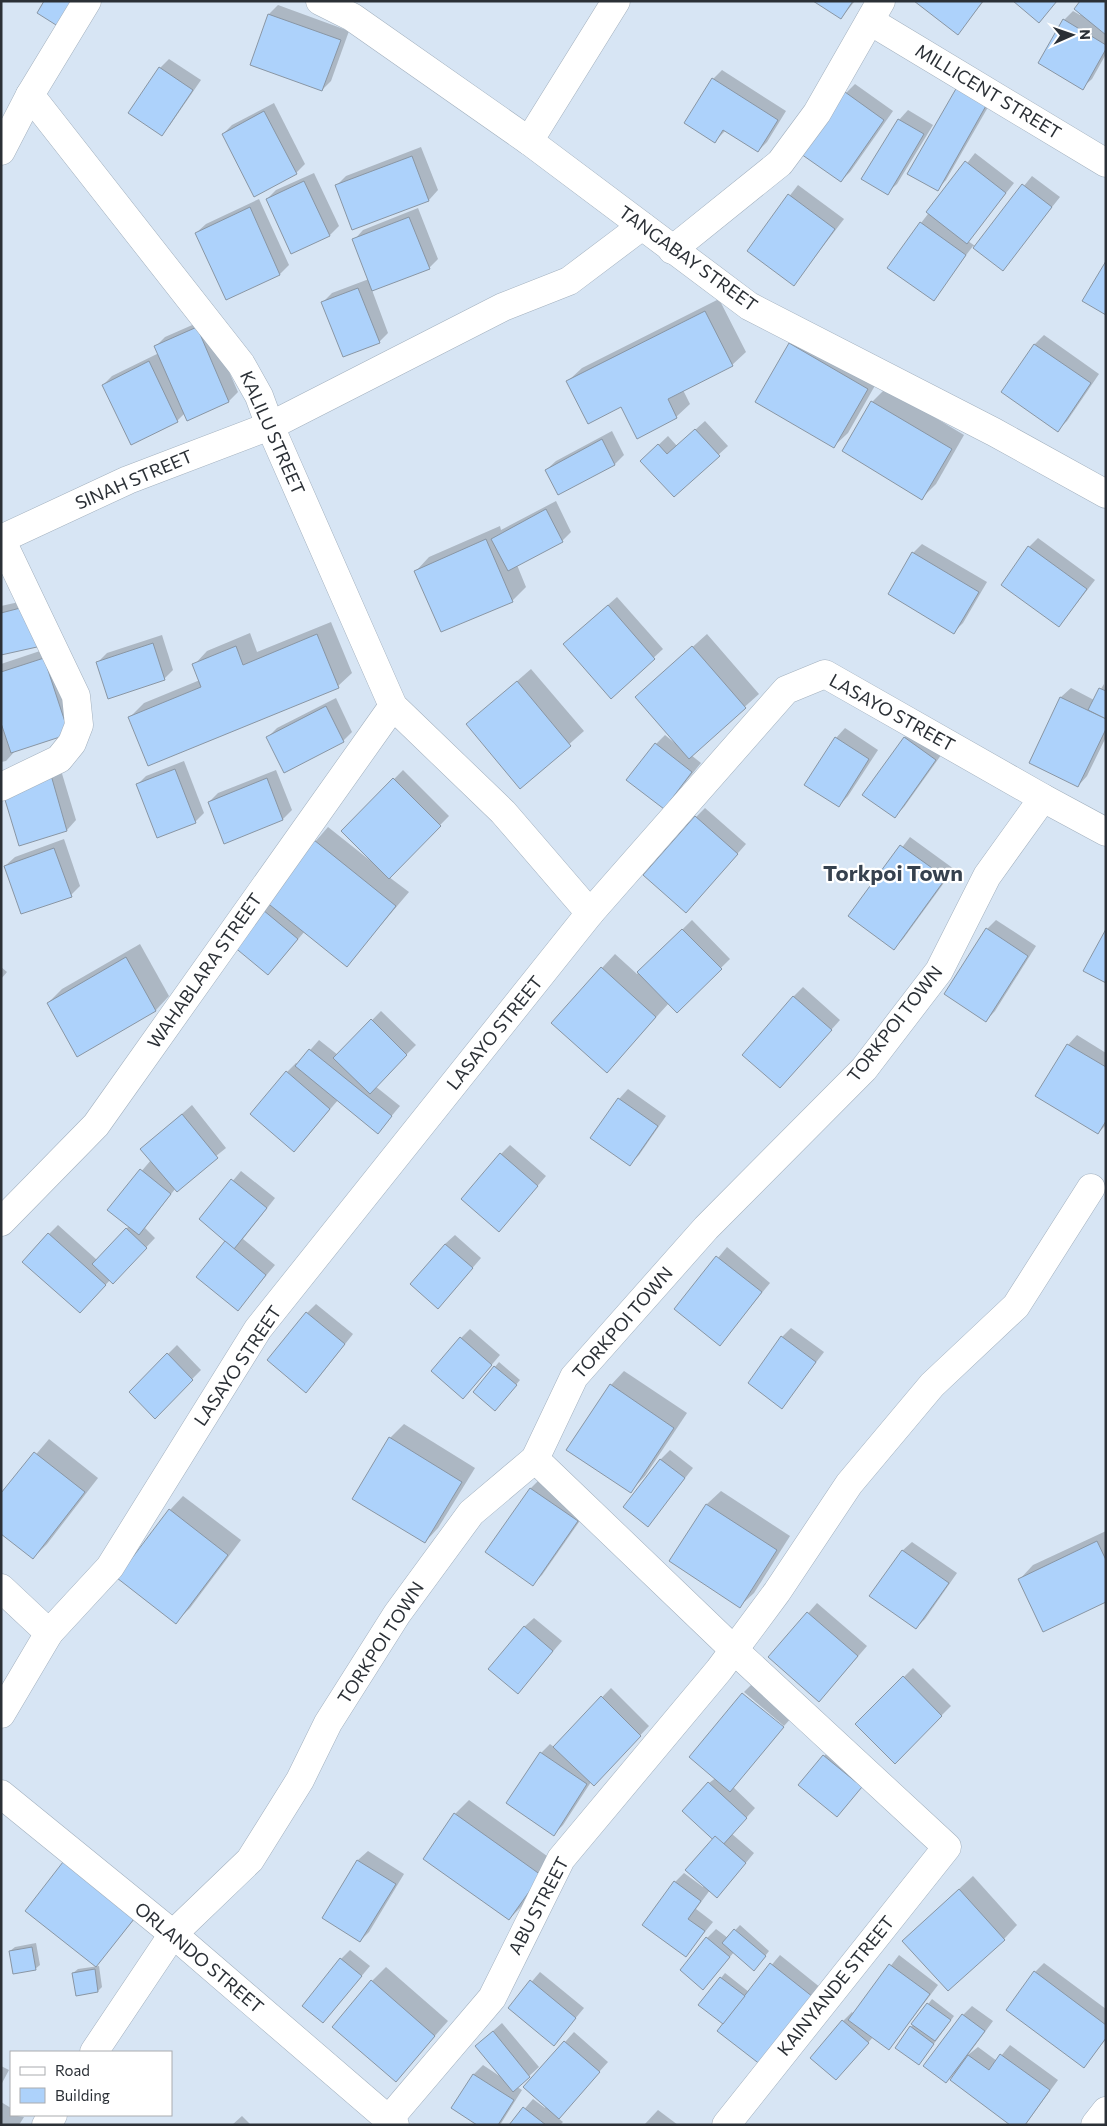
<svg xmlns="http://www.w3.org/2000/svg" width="1107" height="2126" font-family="Commissioner,sans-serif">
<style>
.shadow{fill:#0003}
.building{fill:#add2fb;stroke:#8996a4}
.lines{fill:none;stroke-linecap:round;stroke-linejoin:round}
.street-casing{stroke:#a2b0be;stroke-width:29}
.street{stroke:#fff;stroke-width:28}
.labels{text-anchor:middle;stroke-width:4.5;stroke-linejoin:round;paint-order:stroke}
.street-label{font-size:18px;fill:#2b3036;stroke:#fff}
.district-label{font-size:22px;font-weight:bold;fill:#36414e;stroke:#fff}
</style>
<rect width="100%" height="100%" fill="#d7e5f4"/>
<g class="shadow">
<path d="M816,1h39l-14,17z"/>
<path d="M916,1h68l-26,32z"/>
<path d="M1106,1v53l-14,25 -10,9 -18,-68 9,-9 7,4z"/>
<path d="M278,5l71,26 -18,50 -9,9 -53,-76z"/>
<path d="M169,59l32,21 -31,45 -9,9 -31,-21 30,-45z"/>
<path d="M722,70l64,41 -19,31 -9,9 -32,-21 -11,11 -2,-62z"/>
<path d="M855,84l38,27 -43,61 -9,9 5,-88z"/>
<path d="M995,95l-49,85 -9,10 -28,-17z"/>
<path d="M274,103l31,61 -9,9 -73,-39 9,-9z"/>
<path d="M908,110l25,15 -36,59 -10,9 -24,-15 36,-58z"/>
<path d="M421,147l17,43 -9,10 -76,28 -16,-43 9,-9z"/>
<path d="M975,153l39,30 -46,58 7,5 57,-70 28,21 -57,72 -30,-23 -40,53 -12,-76z"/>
<path d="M314,173l25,53 -9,9 -63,-36 9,-9z"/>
<path d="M798,185l46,34 -50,65 -46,-34z"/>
<path d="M259,199l30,66 -9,9 -54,25 -30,-66 10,-9z"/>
<path d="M418,208l20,51 -9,9 -57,22 16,43 -9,9 -56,-40 9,-9 37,-14 -15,-39 9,-10z"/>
<path d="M719,299l27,53 -14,13 -49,25 7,14 -14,13 -54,-11 -54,-25 14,-13z"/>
<path d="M206,319l32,73 -9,9 -44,12 -8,8 -45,22 -29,-58 9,-9 47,-23 -3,-7 9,-9z"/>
<path d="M804,330l77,45 -33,58 -14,13 -44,-102z"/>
<path d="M1044,335l55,39 -32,47 -9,9 -56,-38 33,-48z"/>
<path d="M886,388l78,47 -28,49 -14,14 -78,-47 28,-49z"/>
<path d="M705,421l23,25 -54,49 -23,-43 17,-16 9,10z"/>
<path d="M612,431l12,24 -9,9 -56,29 -13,-23 10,-9z"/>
<path d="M556,501l15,31 -9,9 -45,24 9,22 -14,14 -96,-30 13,-14 71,-31 1,4z"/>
<path d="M1038,538l57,42 -36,46 -30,-79z"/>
<path d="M922,544l65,38 -24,41 -9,9 -41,-79z"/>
<path d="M617,597l46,52 -52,48 -37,-62z"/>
<path d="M37,598v48l-36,8v-48z"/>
<path d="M331,622l21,51 -14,13 -208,31 14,-14 56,-23 -6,-15 13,-14 43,-18 7,19z"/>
<path d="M707,634l52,60 -68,61 10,8 -37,45 -8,-64 9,-9 11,9 -39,-47z"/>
<path d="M162,635l11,35 -9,9 -66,-17 9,-9z"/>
<path d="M58,645l24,74 -67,32 -9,10 -5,1v-98z"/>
<path d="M531,669l53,62 -63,56 -53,-63z"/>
<path d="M1104,684l2,53 -19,39 -9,10 -48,-24 31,-65 10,-9 23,12z"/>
<path d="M336,698l16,34 -9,9 -75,-4 9,-9z"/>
<path d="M845,728l33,22 -30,46 -9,10 -3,-68z"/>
<path d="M914,728l30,23 -40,56 -9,9 -31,-22 41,-57z"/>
<path d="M184,761l20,52 -9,9 -58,-37 9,-9z"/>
<path d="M60,767l16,53 -9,10 -63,-39z"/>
<path d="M276,770l16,40 -9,9 -58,23 -16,-40 9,-9z"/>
<path d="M403,770l46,46 -60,61 20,15 -62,73 -42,-34 -28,33 -48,-23 99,-114 44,35 1,-1 -30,-30z"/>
<path d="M705,808l41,36 -51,58 1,-85z"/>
<path d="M910,837l44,32 -51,70 -9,9 -44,-32z"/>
<path d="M64,839l16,47 -9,9 -66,-29 10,-9z"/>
<path d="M692,920l38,39 -53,52 -8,-8 -49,54 -18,-89 13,-14 22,20z"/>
<path d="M996,920l40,26 -41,65 -9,10 1,-92z"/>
<path d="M140,944l29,52 -13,14 -78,45 -30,-52 14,-14z"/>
<path d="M1,967l6,5 -6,7z"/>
<path d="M803,987l37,33 -51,57 4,-80z"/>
<path d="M381,1011l35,34 -41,41 25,20 -22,26 -40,-32 -35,41 -16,-69 9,-9 2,1 21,-24 19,15z"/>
<path d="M1077,1035l29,18v72l-8,8 -30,-88z"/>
<path d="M628,1089l38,27 -27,39 -9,9 -38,-27 27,-38z"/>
<path d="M192,1105l34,43 -51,41 -30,39 10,10 -33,35 -12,7 -21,23 -40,-69 9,-9 39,35 32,-34 -20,-16 42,-50 -9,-11z"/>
<path d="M510,1145l36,31 -38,45 -7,-67z"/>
<path d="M241,1171l34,27 -32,41 32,26 -37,44 -12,-68 -25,-22z"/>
<path d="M455,1235l26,23 -34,40 -2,-54z"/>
<path d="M727,1247l43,36 -50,61 -44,-35z"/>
<path d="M316,1304l37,30 -38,48 -8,-69z"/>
<path d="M791,1328l33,24 -42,55v-70z"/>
<path d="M470,1329l30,26 -28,33 -11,-50z"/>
<path d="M177,1345l24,25 -46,47 -25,-25z"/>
<path d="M499,1362l21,18 -21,25 -25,-13z"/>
<path d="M624,1371l63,42 -42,63 -14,15 -20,-106z"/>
<path d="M404,1424l71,44 -37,60 -13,14 -35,-104z"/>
<path d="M49,1439l49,39 -51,66 -14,14 -32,-62z"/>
<path d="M670,1450l23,18 -45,57 13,-66z"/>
<path d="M540,1479l46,33 -44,63 -9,9 -46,-33 44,-63z"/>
<path d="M721,1491l69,45 -36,57 -14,13 -69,-45 36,-57z"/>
<path d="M183,1496l58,44 -51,68 -14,14 -6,-112z"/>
<path d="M1106,1531v70l-86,-22 13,-14z"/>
<path d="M912,1542l45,31 -32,46 -9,9 -14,-77z"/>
<path d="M817,1603l50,43 -39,45 -58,-34z"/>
<path d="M534,1618l28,23 -44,51 6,-65z"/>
<path d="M913,1668l38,38 -56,56 -39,-38z"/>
<path d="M752,1684l40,33 -8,9 -40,-34z"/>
<path d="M611,1688l38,38 -46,49 -12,7 -28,43 -9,9 -13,-81 9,-9 4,3z"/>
<path d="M783,1728l-50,59 22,21 -23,26 22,19 -28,34 -16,3 -14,19 17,13 -27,33 -11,-73 9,-9 19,14 1,-2 10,-46 -5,-56z"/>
<path d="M833,1747l37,30 -33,39 -13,-60z"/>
<path d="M469,1800l85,61 -31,44 -14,14 -85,-61 31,-44z"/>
<path d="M368,1851l36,23 -35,58 -9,9 -37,-23 35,-58z"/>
<path d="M973,1876l44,49 -13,14 -86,-12z"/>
<path d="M147,1904l-51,61 -69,-55z"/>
<path d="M740,1925l29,26 -11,14 -24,-13 -22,27 -5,-41 9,-9 12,9z"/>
<path d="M36,1943l4,22 -5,4 -25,-18 5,-4z"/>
<path d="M350,1950l20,16 -47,56 18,-63z"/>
<path d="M780,1955l41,33 -51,67 -70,-50 25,-32 24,19z"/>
<path d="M899,1955l39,30 -49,64 -16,-12 -28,33 -2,-49 9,-9 2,2z"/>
<path d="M1044,1963l62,46v30l-22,27 -49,-94z"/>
<path d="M99,1966l3,21 -4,4 -25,-18 5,-4z"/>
<path d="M386,1967l62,54 -52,59 -24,-99z"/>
<path d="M540,1972l44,36 -30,36 -44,-37z"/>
<path d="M932,1999l22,17 -31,43 -12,-32z"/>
<path d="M972,2006l21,15 -25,34 10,-8 19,14 13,-16 48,35 -33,45 -69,-53 -10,10 17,-67z"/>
<path d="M502,2023l37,44 -22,20 5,3 -22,35h-21l-27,-17 22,-34 9,-9 18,12 -25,-31z"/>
<path d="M574,2032l34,30 -50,56 5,4 -3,3h-49l22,-26 12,9 1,-2 -21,-19z"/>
<path d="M1,2066l8,4 -8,15z"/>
<path d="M1,2102l10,6v7l13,2 -5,8h-18z"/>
<path d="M658,2110l20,15h-34z"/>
<path d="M242,2116l9,9h-19z"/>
</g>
<g class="building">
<path d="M44,1h37l-17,29 -27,-17z"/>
<path d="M813,1h40l-12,18z"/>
<path d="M914,1h69l-25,34z"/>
<path d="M1013,1h44l-18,22z"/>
<path d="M1080,1h26v34l-32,-26z"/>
<path d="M268,14l73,26 -19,51 -72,-26z"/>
<path d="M1063,19l43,26v4l-23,41 -45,-27z"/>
<path d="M159,67l34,23 -31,46 -34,-23z"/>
<path d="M712,78l66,42 -20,32 -35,-22 -8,13 -31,-20z"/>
<path d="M957,87l30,17 -49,87 -31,-17z"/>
<path d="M845,92l39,28 -43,62 -40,-28z"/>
<path d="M264,111l33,63 -43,23 -32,-63z"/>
<path d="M898,119l26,15 -36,61 -27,-16z"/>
<path d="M412,156l17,45 -77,29 -17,-45z"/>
<path d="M965,161l41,32 -39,51 -41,-32z"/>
<path d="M304,181l26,55 -39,18 -25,-55z"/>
<path d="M1022,184l30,23 -49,64 -30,-23z"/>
<path d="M788,194l47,35 -41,57 -47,-35z"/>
<path d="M250,207l30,68 -54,25 -31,-67z"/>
<path d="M409,217l21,52 -58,22 -20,-52z"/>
<path d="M920,222l46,33 -32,46 -47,-33z"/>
<path d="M1106,261v54l-24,-14z"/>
<path d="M358,288l22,55 -37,14 -22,-55z"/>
<path d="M705,311l28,55 -65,33 9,19 -40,21 -16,-32 -33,17 -22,-43z"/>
<path d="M197,327l32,75 -42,19 -33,-75z"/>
<path d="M789,343l79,46 -34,59 -79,-46z"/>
<path d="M1034,344l57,39 -33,49 -57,-40z"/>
<path d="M149,361l29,61 -47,23 -29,-60z"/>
<path d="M871,401l81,48 -30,51 -80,-49z"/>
<path d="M695,429l25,27 -46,41 -34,-36 18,-17 9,10z"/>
<path d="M602,439l13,26 -57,30 -13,-25z"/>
<path d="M546,509l17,33 -55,29 -17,-32z"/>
<path d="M486,539l27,63 -72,30 -27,-61z"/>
<path d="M1028,546l59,43 -28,38 -58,-42z"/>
<path d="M912,552l67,40 -25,42 -66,-40z"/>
<path d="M608,605l47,54 -44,40 -48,-55z"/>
<path d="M28,606l9,41 -36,8v-42z"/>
<path d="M317,634l22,54 -191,78 -20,-49 73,-30 -9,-23 44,-18 7,19z"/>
<path d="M153,643l12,37 -57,19 -12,-37z"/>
<path d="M692,646l54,62 -57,51 -54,-62z"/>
<path d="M44,658l25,76 -58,19 -10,-30v-51z"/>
<path d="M517,681l54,65 -51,43 -54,-65z"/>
<path d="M1099,688l7,3v28l-18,-9z"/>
<path d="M1060,697l46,22v10l-28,58 -49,-24z"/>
<path d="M326,706l18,36 -60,31 -18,-36z"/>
<path d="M835,737l34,22 -30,48 -35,-22z"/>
<path d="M904,737l32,23 -41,58 -33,-23z"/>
<path d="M655,743l37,29 -28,37 -38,-29z"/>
<path d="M175,769l21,54 -39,15 -21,-54z"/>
<path d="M51,775l16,56 -48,15 -17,-56z"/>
<path d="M267,778l16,42 -59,24 -16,-42z"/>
<path d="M393,778l48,48 -52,53 -48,-48z"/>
<path d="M695,816l43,38 -52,59 -43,-38z"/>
<path d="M314,840l82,66 -49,61 -82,-66z"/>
<path d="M900,845l46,33 -52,72 -46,-34z"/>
<path d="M54,848l18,49 -51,17 -17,-48z"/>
<path d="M257,905l41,34 -30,36 -41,-34z"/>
<path d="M986,928l42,28 -42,66 -42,-28z"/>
<path d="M682,929l40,40 -45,44 -40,-41z"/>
<path d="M1106,929v54l-23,-12z"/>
<path d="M126,957l30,54 -79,46 -30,-54z"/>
<path d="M601,967l55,50 -49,56 -56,-50z"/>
<path d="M793,996l39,34 -52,58 -38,-33z"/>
<path d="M371,1019l36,36 -37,39 -37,-36z"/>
<path d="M1067,1044l39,23v54l-8,13 -63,-38z"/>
<path d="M309,1049l83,67 -14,18 -83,-68z"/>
<path d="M286,1071l44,38 -36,43 -44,-38z"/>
<path d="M618,1098l40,28 -28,40 -40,-28z"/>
<path d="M182,1114l36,44 -41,34 -37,-43z"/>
<path d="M500,1153l38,33 -39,46 -38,-33z"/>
<path d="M140,1169l31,25 -32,41 -32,-25z"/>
<path d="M231,1179l36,29 -33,41 -35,-30z"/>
<path d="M126,1228l21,20 -34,36 -21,-20z"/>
<path d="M48,1233l58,52 -26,28 -58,-51z"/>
<path d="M225,1241l41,34 -28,36 -42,-34z"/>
<path d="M445,1244l28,24 -35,41 -28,-25z"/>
<path d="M716,1256l46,36 -42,54 -46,-37z"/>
<path d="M306,1312l39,32 -39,49 -39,-33z"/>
<path d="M781,1336l35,26 -34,47 -34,-26z"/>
<path d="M460,1337l32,28 -29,34 -32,-28z"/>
<path d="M167,1353l26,27 -38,39 -26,-27z"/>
<path d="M494,1366l23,19 -22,26 -22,-19z"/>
<path d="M610,1384l64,44 -43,65 -65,-43z"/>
<path d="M389,1437l73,45 -37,61 -73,-44z"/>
<path d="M34,1452l51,40 -52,67 -32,-25v-41z"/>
<path d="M660,1459l25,19 -37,49 -25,-20z"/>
<path d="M530,1488l48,33 -45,65 -48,-34z"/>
<path d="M706,1504l71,46 -37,58 -71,-47z"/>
<path d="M169,1509l59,46 -52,69 -59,-46z"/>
<path d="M1097,1541l9,19v42l-63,30 -25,-53z"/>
<path d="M902,1550l47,33 -33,46 -47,-33z"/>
<path d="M807,1612l51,44 -39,46 -51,-45z"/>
<path d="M524,1626l29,25 -35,43 -30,-25z"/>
<path d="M903,1676l39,40 -47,48 -40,-40z"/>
<path d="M742,1693l42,34 -54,65 -41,-35z"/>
<path d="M601,1696l40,40 -47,50 -41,-39z"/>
<path d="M540,1752l47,32 -33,52 -48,-33z"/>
<path d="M823,1755l39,32 -25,30 -39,-32z"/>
<path d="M708,1782l39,36 -26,29 -39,-36z"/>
<path d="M454,1813l87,62 -32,45 -86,-61z"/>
<path d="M715,1836l31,27 -29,35 -32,-28z"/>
<path d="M357,1860l39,24 -36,58 -38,-24z"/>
<path d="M63,1862l71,57 -38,48 -71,-56z"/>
<path d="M674,1881l27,20 -13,18 17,12 -19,26 -44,-32z"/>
<path d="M959,1889l46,51 -57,51 -46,-50z"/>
<path d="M734,1929l32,27 -12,15 -32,-28z"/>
<path d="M706,1937l24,20 -27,33 -23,-20z"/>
<path d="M32,1947l4,23 -23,4 -4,-23z"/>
<path d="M340,1958l22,18 -39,47 -21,-17z"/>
<path d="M770,1963l43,34 -52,68 -44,-34z"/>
<path d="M889,1964l41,30 -41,56 -41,-30z"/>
<path d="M95,1969l3,23 -22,4 -4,-23z"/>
<path d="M1034,1971l72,54v13l-22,30 -78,-58z"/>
<path d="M720,1977l25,19 -22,28 -25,-19z"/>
<path d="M371,1980l64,56 -39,46 -64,-55z"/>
<path d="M530,1980l46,38 -22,28 -46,-38z"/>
<path d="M927,2003l24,17 -16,21 -24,-17z"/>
<path d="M962,2014l23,17 -39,52 -23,-17z"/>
<path d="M842,2020l27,23 -33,37 -26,-22z"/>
<path d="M910,2026l24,18 -15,21 -24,-17z"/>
<path d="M493,2031l37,46 -17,15 -38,-46z"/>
<path d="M564,2041l36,31 -41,47 -36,-32z"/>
<path d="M1000,2054l50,36 -25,35h-15l-60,-45 18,-25 21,15z"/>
<path d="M473,2074l41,26 -16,25h-21l-26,-17z"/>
<path d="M523,2107l23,18h-37z"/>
</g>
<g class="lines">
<defs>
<g id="street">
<path d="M320,1l32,16 177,124 220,165 245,126 112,62"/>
<path d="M870,21l236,142"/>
<path d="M30,95l211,269 18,32 11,30 123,280 110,106 87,101"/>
<path d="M529,141l87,-140"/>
<path d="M1,151l29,-56 57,-94"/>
<path d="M672,250l108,-87 37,-50 64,-112"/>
<path d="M1,539l127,-59 142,-54 233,-119 66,-26 73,-55"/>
<path d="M1,539l75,157 3,29 -7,18 -13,16 -58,28"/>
<path d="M1,1222l95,-97 297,-419"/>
<path d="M535,1459l198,190 214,198 -221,278"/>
<path d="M1,1588l48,45 61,-66 148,-238 332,-416 196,-223 39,-16 218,124 63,34"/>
<path d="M1,1714l48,-81"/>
<path d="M1,1794l172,140 222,191"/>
<path d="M94,2052l79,-118 77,-74 50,-80 28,-57 69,-109 74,-101 64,-54 39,-82 132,-149 158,-159 75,-98 48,-95 56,-78"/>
<path d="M389,2119l103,-121 69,-139 158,-189 58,-78 72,-108 83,-99 84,-79 75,-118"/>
<path d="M46,2125l7,-10"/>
<path d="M1095,2125l11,-14"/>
</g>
</defs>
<use href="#street" class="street-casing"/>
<use href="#street" class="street"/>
</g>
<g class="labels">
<g class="street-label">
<text transform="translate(988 92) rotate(31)" y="6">MILLICENT STREET</text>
<text transform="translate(688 259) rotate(36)" y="6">TANGABAY STREET</text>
<text transform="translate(272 433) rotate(66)" y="6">KALILU STREET</text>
<text transform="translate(134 480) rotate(-23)" y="6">SINAH STREET</text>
<text transform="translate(892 713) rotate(29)" y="6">LASAYO STREET</text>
<text transform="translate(205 971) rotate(-55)" y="6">WAHABLARA STREET</text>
<text transform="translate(895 1024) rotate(-52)" y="6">TORKPOI TOWN</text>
<text transform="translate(495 1033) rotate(-51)" y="6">LASAYO STREET</text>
<text transform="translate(623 1323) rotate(-49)" y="6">TORKPOI TOWN</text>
<text transform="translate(238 1366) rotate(-56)" y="6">LASAYO STREET</text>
<text transform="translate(381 1643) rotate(-57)" y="6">TORKPOI TOWN</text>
<text transform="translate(539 1906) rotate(-62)" y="6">ABU STREET</text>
<text transform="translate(199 1958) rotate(40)" y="6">ORLANDO STREET</text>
<text transform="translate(836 1986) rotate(-51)" y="6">KAINYANDE STREET</text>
</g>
<g class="district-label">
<text x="893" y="881">Torkpoi Town</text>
</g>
</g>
<rect width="1107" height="2126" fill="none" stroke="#2b3036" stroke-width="5"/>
<rect x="10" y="2051" width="162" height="65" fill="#ffffff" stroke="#aaacaf"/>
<rect x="20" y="2067" width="25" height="8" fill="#ffffff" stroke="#aaacaf"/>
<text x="55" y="2076" font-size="15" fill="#2b3036">Road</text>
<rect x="20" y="2088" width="25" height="15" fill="#add2fb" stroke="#aaacaf"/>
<text x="55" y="2101" font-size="15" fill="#2b3036">Building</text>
<g transform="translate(1072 35) rotate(88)" stroke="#ffffff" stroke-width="4" paint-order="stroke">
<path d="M0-4L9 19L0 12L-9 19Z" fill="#2b3036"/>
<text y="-8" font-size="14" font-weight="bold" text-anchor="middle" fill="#2b3036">N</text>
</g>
</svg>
